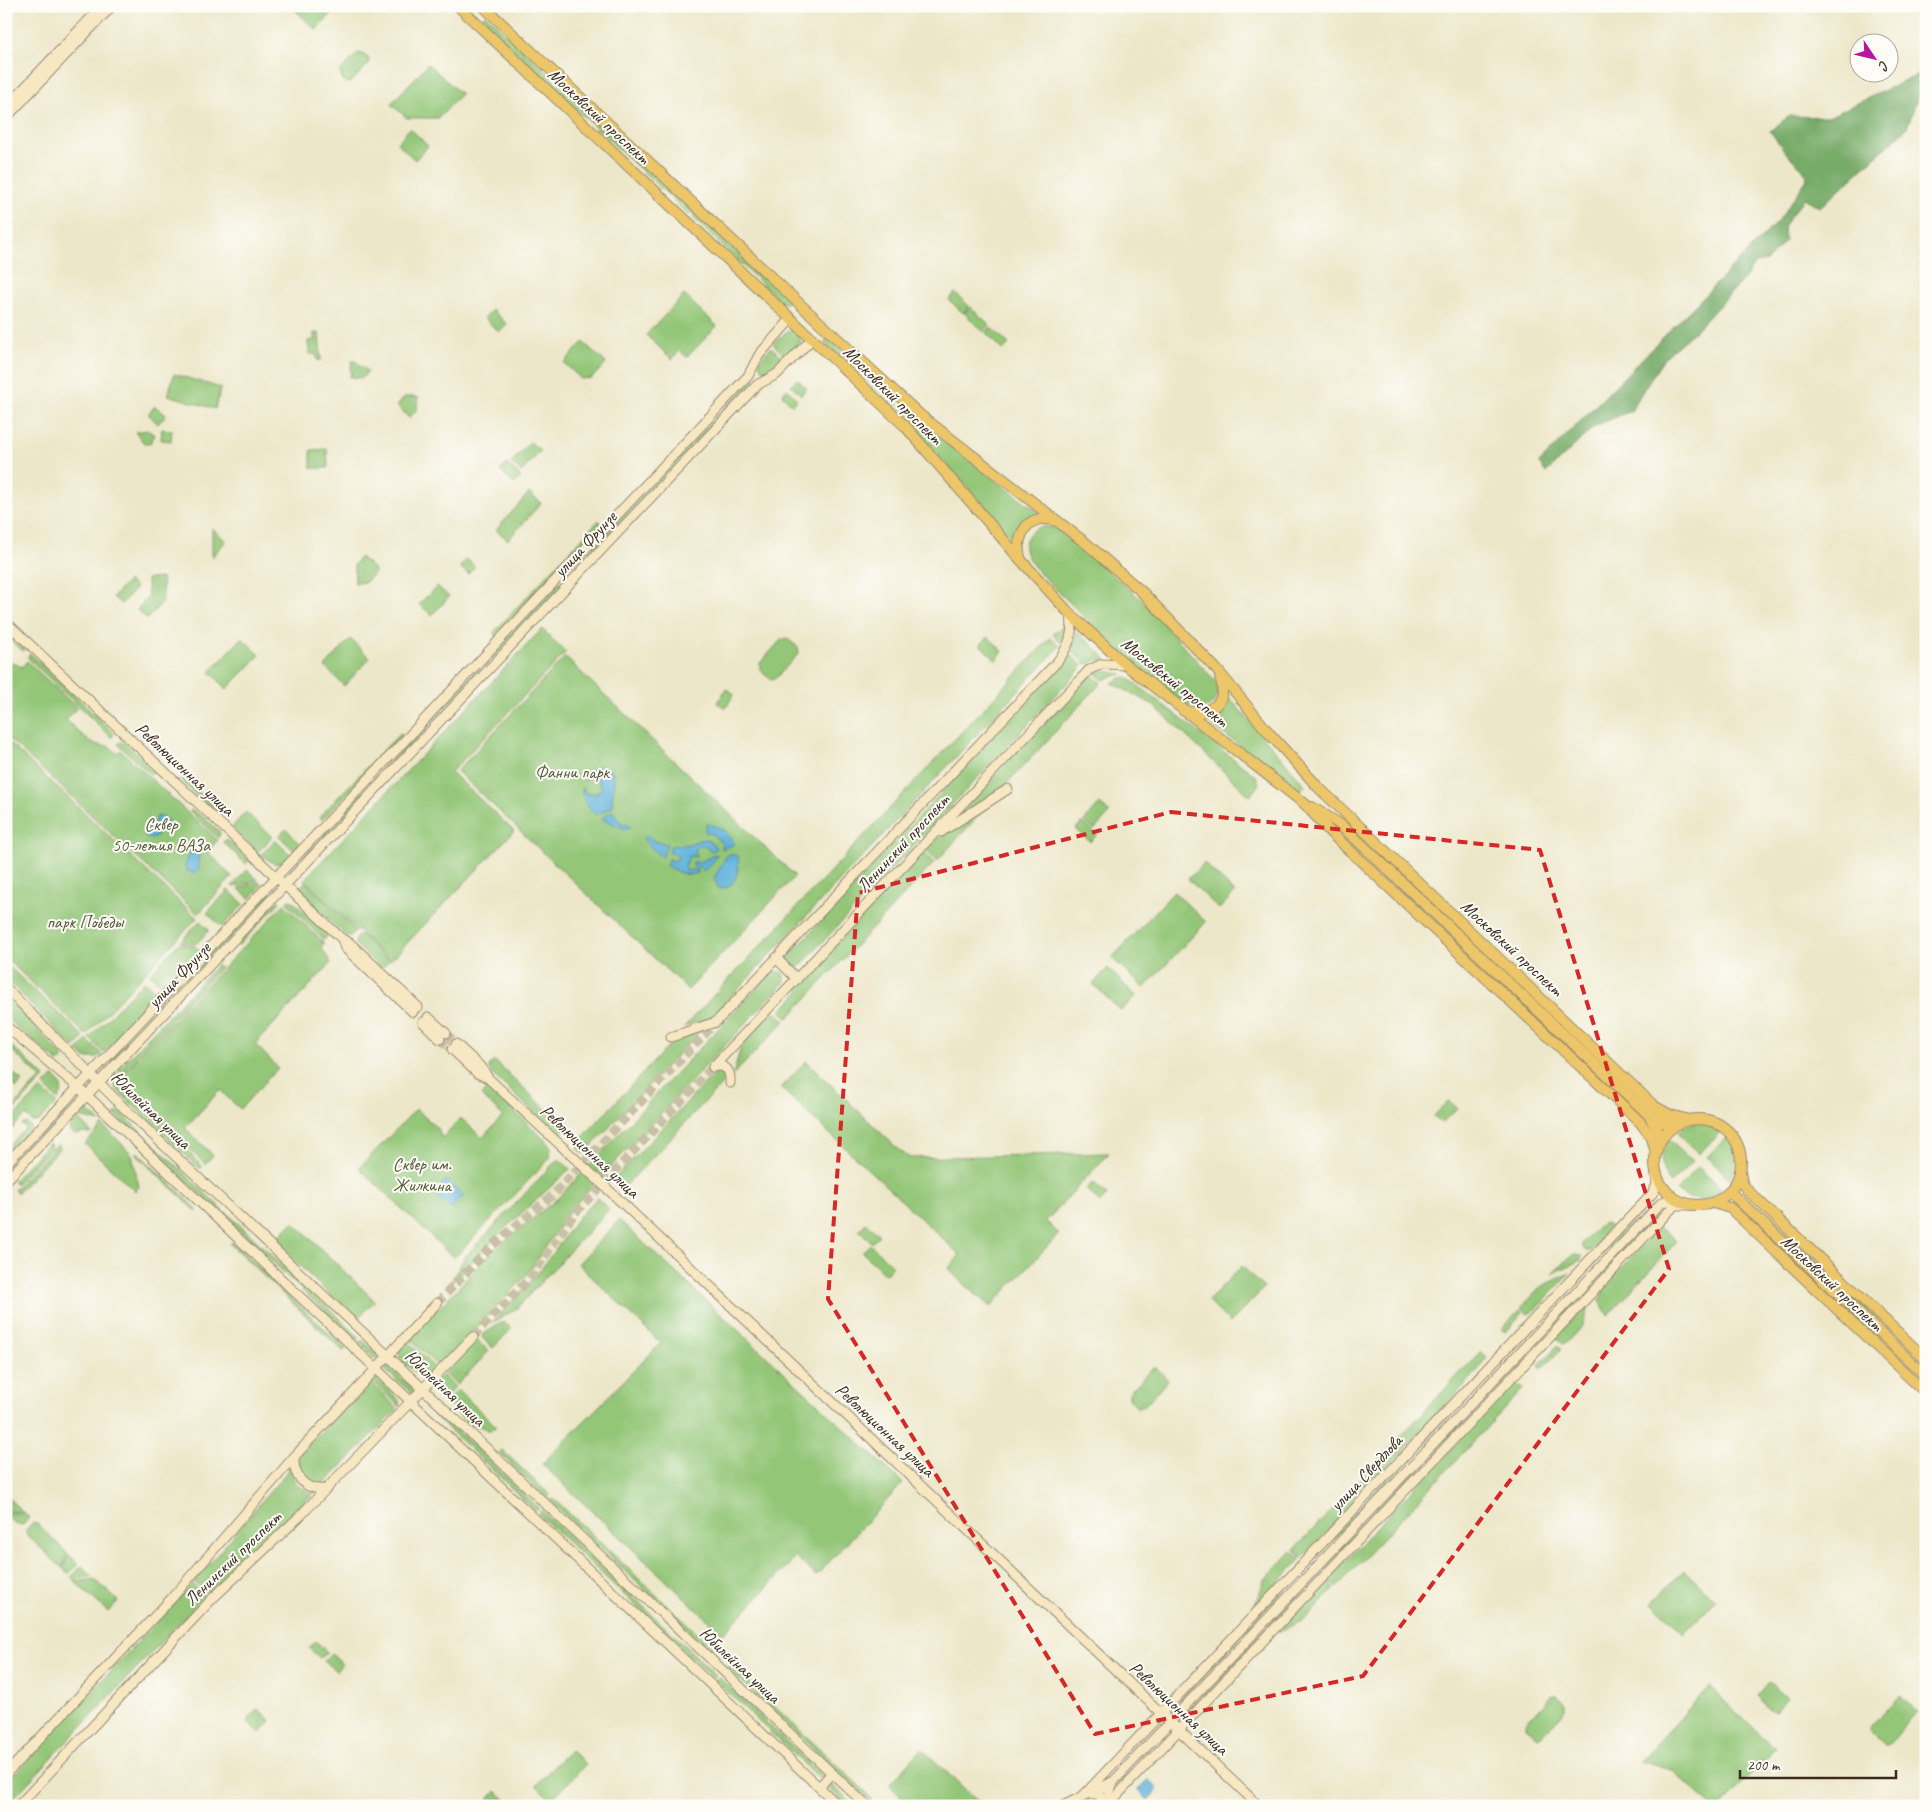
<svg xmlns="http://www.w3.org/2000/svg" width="1932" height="1812" font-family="Caveat,sans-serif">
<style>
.green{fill:#93c677;stroke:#67784a}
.forest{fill:#76ab68;stroke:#586a43}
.water{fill:#61b2dc;stroke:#4e6e7d}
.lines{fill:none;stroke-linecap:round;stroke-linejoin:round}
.secondary-tunnel{stroke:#c9c1a7;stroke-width:9;stroke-dasharray:9 4.5;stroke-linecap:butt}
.secondary-casing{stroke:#948874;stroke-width:11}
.primary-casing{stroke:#948874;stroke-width:12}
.secondary{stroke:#f7e8c3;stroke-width:9}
.primary{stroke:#ecc669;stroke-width:10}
.secondary-bridge-casing{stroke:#948874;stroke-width:11;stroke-linecap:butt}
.secondary-bridge{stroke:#f7e8c3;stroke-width:9}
.marked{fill:none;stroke:#d62828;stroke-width:4;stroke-dasharray:10 6;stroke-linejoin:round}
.labels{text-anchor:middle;stroke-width:4;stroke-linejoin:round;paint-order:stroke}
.street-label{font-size:18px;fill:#3b2a1e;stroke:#fdfcf7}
.park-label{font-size:18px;fill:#555939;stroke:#fdfcf7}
</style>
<rect width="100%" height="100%" fill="#fdfcf7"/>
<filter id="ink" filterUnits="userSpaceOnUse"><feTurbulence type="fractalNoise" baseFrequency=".02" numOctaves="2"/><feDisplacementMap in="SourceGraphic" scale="10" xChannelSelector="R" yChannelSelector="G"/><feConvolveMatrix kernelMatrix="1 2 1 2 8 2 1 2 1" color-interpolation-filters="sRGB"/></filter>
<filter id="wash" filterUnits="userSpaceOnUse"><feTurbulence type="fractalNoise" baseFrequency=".0096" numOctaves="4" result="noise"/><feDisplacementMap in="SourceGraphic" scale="20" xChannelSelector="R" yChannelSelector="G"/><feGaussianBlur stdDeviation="1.12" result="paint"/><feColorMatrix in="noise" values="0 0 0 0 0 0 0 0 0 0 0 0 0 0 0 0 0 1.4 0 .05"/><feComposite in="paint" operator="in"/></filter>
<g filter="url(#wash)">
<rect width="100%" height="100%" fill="#ede7c9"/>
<g class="green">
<path d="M291,6h48l-23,24z"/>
<path d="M485,14l209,197 -5,4 -208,-196z"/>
<path d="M358,53l5,1 6,5v5l-18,18 -4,1 -5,-4 -2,-8z"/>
<path d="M428,64l33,30 -22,24h-32l-16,-14z"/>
<path d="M410,128l18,18 -13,14 -18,-17z"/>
<path d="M696,213l90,84 2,3 -2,3h-4l-90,-86z"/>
<path d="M955,293l14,13 -6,7 -14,-13z"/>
<path d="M684,295l33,31 -30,31 -7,-6 -8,8 -26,-24z"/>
<path d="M970,307l20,18 -6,7 -20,-19z"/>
<path d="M492,310l15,14 -8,8 -15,-14z"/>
<path d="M991,327l18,17 -6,6 -17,-17z"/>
<path d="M795,330l5,7 1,5 -14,16 -14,-14 13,-12z"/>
<path d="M314,333h5l2,27h-4l-1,-6h-7l-1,-13 6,-1z"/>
<path d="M828,338l90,84 122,91c-15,6 -21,12 -27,27l-100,-113 -89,-84z"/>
<path d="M583,342l23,21 -14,15 -11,1 -17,-16z"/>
<path d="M771,347l14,13c-4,4 -8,10 -12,12 -7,2 -16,-5 -13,-12 2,-5 8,-9 11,-13z"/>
<path d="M352,361h3l13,11 -6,6 -12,-1z"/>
<path d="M174,374l47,14 -6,21 -47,-14z"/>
<path d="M753,378l2,1 -1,4 -60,62 -3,-2z"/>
<path d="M797,379l10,9 -6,7 -10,-10z"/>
<path d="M787,389l10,10 -5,6 -10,-10z"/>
<path d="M405,397h13l-1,13 -8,8 -12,-12z"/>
<path d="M155,406l11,9 -8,9 -10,-10z"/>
<path d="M162,429l10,1 -1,11 -10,-1z"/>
<path d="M148,430l7,5 -5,8h-6l-9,-11z"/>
<path d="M530,442l11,9 -20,21 -10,-9z"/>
<path d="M688,445l3,3 -109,116 -3,1 -1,-2z"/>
<path d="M327,449l1,19h-17v-18z"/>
<path d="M507,464l14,13 -7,7 -14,-13z"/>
<path d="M529,493l12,10 -33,37 -12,-10z"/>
<path d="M598,521h2l1,3 -104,111h-2l-1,-3z"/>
<path d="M1045,526l11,3 23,17 64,55 74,82c3,10 -1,17 -8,24l-18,1c-10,-6 -19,-14 -28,-21 -37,-28 -69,-60 -102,-93 -11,-11 -30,-27 -35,-41 -5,-14 6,-25 19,-27z"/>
<path d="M212,528l14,13 -14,16z"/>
<path d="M360,557l16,14 -10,11 -11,1 -1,-18z"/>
<path d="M467,559l8,8 -7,7 -8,-7z"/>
<path d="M162,578l1,23 -16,18 -10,-9 11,-13 -1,-18z"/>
<path d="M128,581l8,7 -15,16 -8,-7z"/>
<path d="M559,582l3,2 -1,3 -70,74 -4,-3z"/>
<path d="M437,586l12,11 -17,18 -13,-11z"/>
<path d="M1065,624v8l-4,11 -8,-9z"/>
<path d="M542,629l24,23 -115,120 63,59 -124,130 -86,-81z"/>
<path d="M6,630l19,18 -2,3 -17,-14z"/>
<path d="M1077,632l30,27 -10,1 -11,4 -15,-14z"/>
<path d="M988,637l15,14 -7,9 -16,-15z"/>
<path d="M1051,637l9,9 -348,371 -28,10z"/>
<path d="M242,638l18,17 -33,34 -17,-17z"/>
<path d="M786,638l12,9 1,6 -23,25 -6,1 -10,-9v-7l21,-23z"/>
<path d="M350,639l20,19 -26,28 -19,-19z"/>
<path d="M1069,653l14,13 -283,300 -5,2 -8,-5v-5l278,-298z"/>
<path d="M29,654h2l83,79 -1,3 -2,1 -83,-79z"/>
<path d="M565,657l230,219 -107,114 -231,-219z"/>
<path d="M6,660l16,7 5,-6 50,47 -11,12c13,11 25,28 43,26l8,7 3,-3 97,90 -9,12 24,25 -34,37 -192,-178z"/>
<path d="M485,661l4,3 -112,118 -3,1v-4z"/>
<path d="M1105,671l18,3 -11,2 -9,4 -8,-7z"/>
<path d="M1092,675l9,8 -102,109 -49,32 134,-143z"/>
<path d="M1127,677l130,100 2,7 -9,12 -98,-92 -40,-21 8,-5z"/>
<path d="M726,689l8,5 -8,14 -9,-5z"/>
<path d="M1227,695l78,90 -5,6 -95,-71v-2l12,-8z"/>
<path d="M401,733l1,4 -79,82h-2l-1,-3 79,-82z"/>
<path d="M6,740l191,178 -111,117 -80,-77z"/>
<path d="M120,742l6,1 29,28 -4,4 -33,-31z"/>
<path d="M182,777l37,33v4l-4,-1 -34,-32z"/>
<path d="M366,788l2,3 -64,69 -2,-2 22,-22 1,-5z"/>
<path d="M1100,804l10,9 -16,17 -10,-9z"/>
<path d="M987,806l-50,55 -12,-11 7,-7z"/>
<path d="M191,810l10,5 18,16 1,3 -2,4 -28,-27z"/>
<path d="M246,812l26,25 -14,15 -25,-23v-3z"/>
<path d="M1082,822l15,13 -7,7 -14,-13z"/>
<path d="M1354,827l250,238 -250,-236z"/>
<path d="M286,829l13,13v3l-5,6 -15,-15z"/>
<path d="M1347,838l250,236 -2,2 -250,-236z"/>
<path d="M225,840l4,1 20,19 -3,4 -23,-22z"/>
<path d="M275,840l16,15 -7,7 -9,2 -14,-9z"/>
<path d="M923,852l11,11 -146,155 -7,-7 19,-20 -4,-4z"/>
<path d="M1204,863l31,30 -16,16 -31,-30z"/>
<path d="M247,870l11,10 -25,7 -1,-1z"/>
<path d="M259,882l3,3 -12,14 -12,-11z"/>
<path d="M305,882l51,49 -6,5h-4l-45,-43 -2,-4z"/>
<path d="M228,890l16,14 -22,23 -15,-14z"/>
<path d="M269,891l3,3 -159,168 -3,-3z"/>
<path d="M1174,892l32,30 -62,66 -32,-30z"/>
<path d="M278,900l2,2 -42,44 -2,-2z"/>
<path d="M288,900l5,1 35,34 -4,5 -38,-38z"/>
<path d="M284,904l40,39 -3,4 10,16 -76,81 23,24 -38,41 -20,-19 -35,38 28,27 -8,9 -57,-55 -27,-33z"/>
<path d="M200,921l9,9 -12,13 -17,-1z"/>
<path d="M360,934l28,27 -7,8 -26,-25 1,-5z"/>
<path d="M178,944l16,1 6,6 -35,37 -15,-14z"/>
<path d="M6,964l78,73 -10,11 -68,-69z"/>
<path d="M217,965l3,3 -98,105 -4,-4z"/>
<path d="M1108,968l28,28 -15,15 -28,-27z"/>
<path d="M776,971l7,2 2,7 -2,4 -212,225 -43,65 -89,93 -30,-28 86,-90 63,-51 213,-225z"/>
<path d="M144,981l15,14 -55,58 -15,-15z"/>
<path d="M6,996l58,62 -5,5 -53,-45z"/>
<path d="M774,1010l11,11 -52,54 9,-32z"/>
<path d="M700,1031l-116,123 -6,-6 5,-11 90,-96z"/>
<path d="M87,1040l15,14 -6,4h-10l-9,-7z"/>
<path d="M6,1041l39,36 -39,41v-6l4,-6h4l27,-28 -35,-33z"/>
<path d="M495,1061l71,67 -7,7 -68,-62 -2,-5 1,-4z"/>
<path d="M806,1061l93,89 11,8 199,-5 -63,68 13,13 -69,73 -42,-38 12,-14 -179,-167z"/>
<path d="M721,1070l5,3 -4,11 -94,99 -8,5 -7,-8 103,-108z"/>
<path d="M13,1073l10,9 -7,6 -9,-9z"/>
<path d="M117,1073l13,18 -5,7c-9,-8 -15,-14 -8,-25z"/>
<path d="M54,1076c7,7 11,14 4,24l-14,-14z"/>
<path d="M489,1087l60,57 2,4 -1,10 -96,100 -95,-90 57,-59 22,20 4,9 19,-20 21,20 21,-22 -22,-21z"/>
<path d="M41,1089l16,14 -19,19h-6l-6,-7 -14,14h-4l-2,-4z"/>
<path d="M131,1092l17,19 54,55 -2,3 -74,-70z"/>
<path d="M1449,1100l8,8 -15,15 -8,-7z"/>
<path d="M62,1110l4,3 -60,62v-6z"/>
<path d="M88,1111l12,11 -25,-6 5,-4z"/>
<path d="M119,1111l104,99 -3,3 -105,-98z"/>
<path d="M77,1118l15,15 -18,1 -6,-6z"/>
<path d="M26,1123l5,4 -1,5 -24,24v-7l20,-21 -4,-3z"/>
<path d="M1693,1123l16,2 12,6 -22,23 -22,-21 7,-6z"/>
<path d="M103,1125l29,29 7,33 -4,4 -50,-47z"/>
<path d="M1728,1136c10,14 11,28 1,42l-22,-21z"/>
<path d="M1669,1140l23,21 -21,22c-12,-14 -12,-28 -2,-43z"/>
<path d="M48,1144h2l1,4 -34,35h-3v-3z"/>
<path d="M57,1145l3,3 -43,45 -3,-3z"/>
<path d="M137,1152l59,56 1,4 -59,-56z"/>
<path d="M560,1160l10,9 -73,67 -49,51 17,-30 91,-96z"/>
<path d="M1698,1167l24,22c-16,14 -29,13 -46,2z"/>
<path d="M1093,1182l14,13 -7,8 -14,-14z"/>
<path d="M1745,1196l96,89 -2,3 -92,-87z"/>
<path d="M597,1198l12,11 -92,99 -26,16 47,-51 40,-55z"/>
<path d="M1735,1206l5,2 92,88 -2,2z"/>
<path d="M1639,1211l2,2 -331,351 -2,-2z"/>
<path d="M226,1212l133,125 -3,4 -133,-126z"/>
<path d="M619,1220l284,263 -87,93 -20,-19 -73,77 -181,-170 119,-121 -83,-79z"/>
<path d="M1649,1221l2,2 -331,350 -2,-2z"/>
<path d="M293,1222l82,79 -19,19 -82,-79z"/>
<path d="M866,1223l13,12 -7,8 -13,-13z"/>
<path d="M1605,1223l5,4 -1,5 -17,19h-6l-4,-5 1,-4 18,-18z"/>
<path d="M1658,1228l10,5 9,8 -69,75 -8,-15 5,-15z"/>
<path d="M232,1242l114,107 -3,2 -113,-107z"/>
<path d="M870,1244l23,22 -8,8 -23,-22z"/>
<path d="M1577,1254l5,2 -1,4 -29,14 20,-19z"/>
<path d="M1242,1266l22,22 -34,35 -22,-22z"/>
<path d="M1570,1273l-33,35 -9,6 -7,-6 20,-21z"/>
<path d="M1844,1288l82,77v4l-84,-79z"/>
<path d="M1834,1297l92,87v4l-94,-88z"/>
<path d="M1593,1298l-11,28 -18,19 -9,-8z"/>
<path d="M1520,1310l3,3 -17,19 -4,-3z"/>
<path d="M501,1323h5l6,5 -19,20 -10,-9 -1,-4z"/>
<path d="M362,1340l15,14v4h-3l-15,-15z"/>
<path d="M476,1340l13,11 -32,34 -13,-12z"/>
<path d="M407,1341l29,28 -8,8 -7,1 -21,-19 -1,-10z"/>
<path d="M1557,1346l4,3 -19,20 -3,-4z"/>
<path d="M1480,1352l7,6 -13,17 -172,183 -8,-8z"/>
<path d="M386,1364l28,25 1,2 -2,3 -29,-25 -1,-3z"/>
<path d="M1152,1368l6,1 10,11 -24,26 -5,2 -10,-9v-6z"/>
<path d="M442,1375l13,12 -12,13 -7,-13v-5z"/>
<path d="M374,1378l5,1 20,21 1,7 -29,-28z"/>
<path d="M369,1380l29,29 -75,76c-16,-1 -21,-8 -26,-23l3,-8z"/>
<path d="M1517,1384l6,5 -187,199 -9,-8 181,-192z"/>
<path d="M458,1390l38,36 -5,5 -12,-5 -10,-1 -23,-23z"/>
<path d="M437,1411l102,97 -3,3 -102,-96z"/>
<path d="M502,1450l48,45 -3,4 -48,-46z"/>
<path d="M290,1468c2,14 11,23 24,25l-107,100 -13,-11z"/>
<path d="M6,1496l17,16 -17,-1z"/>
<path d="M553,1498l160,150 -3,3 -160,-150z"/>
<path d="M541,1510l175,165 -3,3 -175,-164z"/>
<path d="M6,1513h19l4,5 -6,7h-6l-11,-9z"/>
<path d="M32,1523l5,1 31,30 -6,14 -35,-33 -1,-5z"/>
<path d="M1292,1551l9,8 -48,50 12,-30z"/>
<path d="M69,1555l10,9 -11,10 -5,-5z"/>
<path d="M1305,1564l2,2 -127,135 -1,-1z"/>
<path d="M82,1566l10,10 -18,4 -3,-3z"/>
<path d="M1684,1570l31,30 -31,33 -32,-30z"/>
<path d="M1316,1574l2,2 -128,136 -2,-1z"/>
<path d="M94,1579l24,22 -10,11 -33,-30z"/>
<path d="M1325,1581l9,8 -28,30 -28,13z"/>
<path d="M192,1584l13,12 -199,210v-23z"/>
<path d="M316,1641l11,11 -7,6 -11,-10z"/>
<path d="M331,1653l11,11 -6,7 -12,-11z"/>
<path d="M730,1665l139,130 5,11 -147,-138z"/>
<path d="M719,1677l103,98v3h-3l-104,-98z"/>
<path d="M1769,1682l18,16 -13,14 -17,-16z"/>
<path d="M1710,1687l65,61 -54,58h-8l-41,-36 -32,-9z"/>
<path d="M1552,1695l5,1 9,8v6l-24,26 -4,1 -12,-9v-5z"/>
<path d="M1900,1695l18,17 -32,34 -18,-17z"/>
<path d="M258,1709l13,12 -11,12 -13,-12z"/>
<path d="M922,1749l61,57h-72l-22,-21z"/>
<path d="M570,1750l16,14 -35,36 -15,-15z"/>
<path d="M1148,1752l2,2 -31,32 -1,-1z"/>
<path d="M830,1783l25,23h-7l-21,-19 1,-3z"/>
<path d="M496,1791l16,15h-20l-6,-5z"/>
<path d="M1096,1795l4,11h-28z"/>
</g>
<path class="forest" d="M1924,72l-2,12 -15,44 -87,79 -16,-9 -20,27 1,16 -18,20 -12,2 -10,15 -48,51 -31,27 -21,31 -14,24 -36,15 -49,47 -7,-10 240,-243 28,-41 -4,-10 -16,-15 -17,-23 19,-15 39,1z"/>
<g class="water">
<path d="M600,766l12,5c5,12 -1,24 0,36l-16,8c-8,-7 -14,-15 -14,-26l2,-1v3l5,4 2,-2 4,2 1,-3h3l3,-6 -3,-2 1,-3 -3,-1 -1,-3 -2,1 -4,-1 -6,4 6,-10z"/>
<path d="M612,811l8,11 11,5 -3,3 -24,-10 -2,-2z"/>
<path d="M157,816c6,0 12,5 13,11l-10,3 -4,7 -6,2 -5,-3v-4l8,-7z"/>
<path d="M706,824c14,2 22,8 29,20l-13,5v-6l-11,-10h-6z"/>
<path d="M647,835l7,6 13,3 -5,14 -19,-19z"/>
<path d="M706,839l8,6 2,4 -5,2 -7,-6 -6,2 -3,2 1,8 -7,-1 -4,11 2,4 9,-2 2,4c-12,4 -22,-1 -32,-8l3,-7 4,3 5,-2 -1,-4 -8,-3 1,-6 19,-2 10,-4z"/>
<path d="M194,845l6,4 -2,9 1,12 -5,4 -8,-4 -1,-5 5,-11v-8z"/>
<path d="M717,854l-6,11 -8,6 -4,-4 -6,-2v-3h7l11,-5v-2z"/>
<path d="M728,854l10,2c2,15 -3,32 -19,33l-5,-11z"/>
<path d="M446,1180l17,16 -12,13 -17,-15z"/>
<path d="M1148,1779l10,10 -10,11 -10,-10z"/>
</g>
</g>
<g filter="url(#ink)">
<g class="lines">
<g class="secondary-tunnel">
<path d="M446,1033l10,11"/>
<path d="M440,1039l12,10"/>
<path d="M437,1303l56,-58 60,-50 163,-173"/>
<path d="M473,1337l57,-59 44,-64 139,-147"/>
</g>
<defs>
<g id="secondary">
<path d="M6,107l96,-101"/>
<path d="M6,118l106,-112"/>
<path d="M6,622l336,317 8,4 68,64"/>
<path d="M941,832l67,-43"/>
<path d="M342,939l3,9 68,64"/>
<path d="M776,958l21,21"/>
<path d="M6,988l115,117 746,701"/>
<path d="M428,1017l18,16"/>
<path d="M423,1022l17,17"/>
<path d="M6,1026l73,62 760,718"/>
<path d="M671,1037l45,-15 341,-360c12,-16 17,-28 14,-47"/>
<path d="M456,1044l26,24 6,10 82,76"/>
<path d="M452,1049l25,24 11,5"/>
<path d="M713,1067l376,-397 13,-6 24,1"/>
<path d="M713,1067c13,-4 18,4 17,16"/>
<path d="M6,1164l742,-788 11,-21 32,-36"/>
<path d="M6,1181l751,-796 20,-11 35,-35"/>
<path d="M616,1197l643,609"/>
<path d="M294,1457c-1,21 12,34 33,32"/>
<path d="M6,1774l165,-175 123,-142 143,-154"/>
<path d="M819,1787l13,-14"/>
<path d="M1091,1793l23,-12"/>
<path d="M1083,1796l8,-3 9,2 3,11"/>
<path d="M1104,1803l10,-22 547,-578 7,-3 14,3"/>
<path d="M18,1806l194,-207 86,-81 175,-181"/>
<path d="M1063,1806l20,-10 569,-602 5,-9 -2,-19"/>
<path d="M1107,1806l563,-596 6,-5h17"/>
</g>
<g id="primary">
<path d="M458,6l448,421 114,132 51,56 55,50 179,139 25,28 310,290 12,16 4,15"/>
<path d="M483,6l320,301 117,108 167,129 55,48 76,79 51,62 50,55 335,318 16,9 19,5"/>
<path d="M1020,558c-4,-15 2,-36 20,-39 5,-1 11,1 16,2"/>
<path d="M1184,711c24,5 46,-7 36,-34"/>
<path d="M1312,807l29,18 307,289 25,13"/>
<path d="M1649,1115l13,23"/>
<circle cx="1698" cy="1162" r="43"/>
<path d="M1740,1172l2,11 5,7 179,169"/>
<path d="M1730,1192l196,184"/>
<path d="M1713,1203l17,5 196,185"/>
</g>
</defs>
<use href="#secondary" class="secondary-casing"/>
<use href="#primary" class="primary-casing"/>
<use href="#secondary" class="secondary"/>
<use href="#primary" class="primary"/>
<defs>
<path id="secondary-bridge" d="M570,1154l46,43"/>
</defs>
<use href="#secondary-bridge" class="secondary-bridge-casing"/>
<use href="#secondary-bridge" class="secondary-bridge"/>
</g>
</g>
<path class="marked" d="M1171,812l369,38 129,419 -306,407 -268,58 -267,-435 30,-406z"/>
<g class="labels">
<g class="street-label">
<text transform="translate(599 116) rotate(43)" y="6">Московский проспект</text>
<text transform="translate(893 395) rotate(45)" y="6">Московский проспект</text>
<text transform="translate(585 544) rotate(-47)" y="6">улица Фрунзе</text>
<text transform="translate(1175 682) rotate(39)" y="6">Московский проспект</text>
<text transform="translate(185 769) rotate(43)" y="6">Революционная улица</text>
<text transform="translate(903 843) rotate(-47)" y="6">Ленинский проспект</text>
<text transform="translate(1512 948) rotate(43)" y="6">Московский проспект</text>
<text transform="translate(179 975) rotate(-47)" y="6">улица Фрунзе</text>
<text transform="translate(151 1110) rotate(44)" y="6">Юбилейная улица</text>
<text transform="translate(590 1151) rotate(43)" y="6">Революционная улица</text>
<text transform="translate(1832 1283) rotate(43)" y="6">Московский проспект</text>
<text transform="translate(445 1388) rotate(43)" y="6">Юбилейная улица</text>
<text transform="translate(885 1430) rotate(43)" y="6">Революционная улица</text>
<text transform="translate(1366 1473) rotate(-47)" y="6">улица Свердлова</text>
<text transform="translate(233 1558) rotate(-44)" y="6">Ленинский проспект</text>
<text transform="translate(740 1665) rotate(43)" y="6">Юбилейная улица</text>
<text transform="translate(1179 1708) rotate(43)" y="6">Революционная улица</text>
</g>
<g class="park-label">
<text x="572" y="778">Фанни парк</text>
<text x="161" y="830">Сквер<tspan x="161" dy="21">50-летия ВАЗа</tspan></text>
<text x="85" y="928">парк Победы</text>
<text x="422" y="1170">Сквер им.<tspan x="422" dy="21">Жилкина</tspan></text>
</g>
</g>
<rect width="1932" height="1812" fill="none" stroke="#fdfcf7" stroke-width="25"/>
<g transform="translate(1874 58) rotate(125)"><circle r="24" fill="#fdfcf7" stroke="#afa8a0"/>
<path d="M0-4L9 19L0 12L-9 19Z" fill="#b5179e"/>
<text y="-8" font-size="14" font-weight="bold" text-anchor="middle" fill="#3b2a1e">С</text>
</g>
<path d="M1740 1770v8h156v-8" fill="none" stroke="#3b2a1e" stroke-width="2.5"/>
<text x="1747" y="1770" font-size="15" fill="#3b2a1e" stroke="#fdfcf7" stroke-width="4" paint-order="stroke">200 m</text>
</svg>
